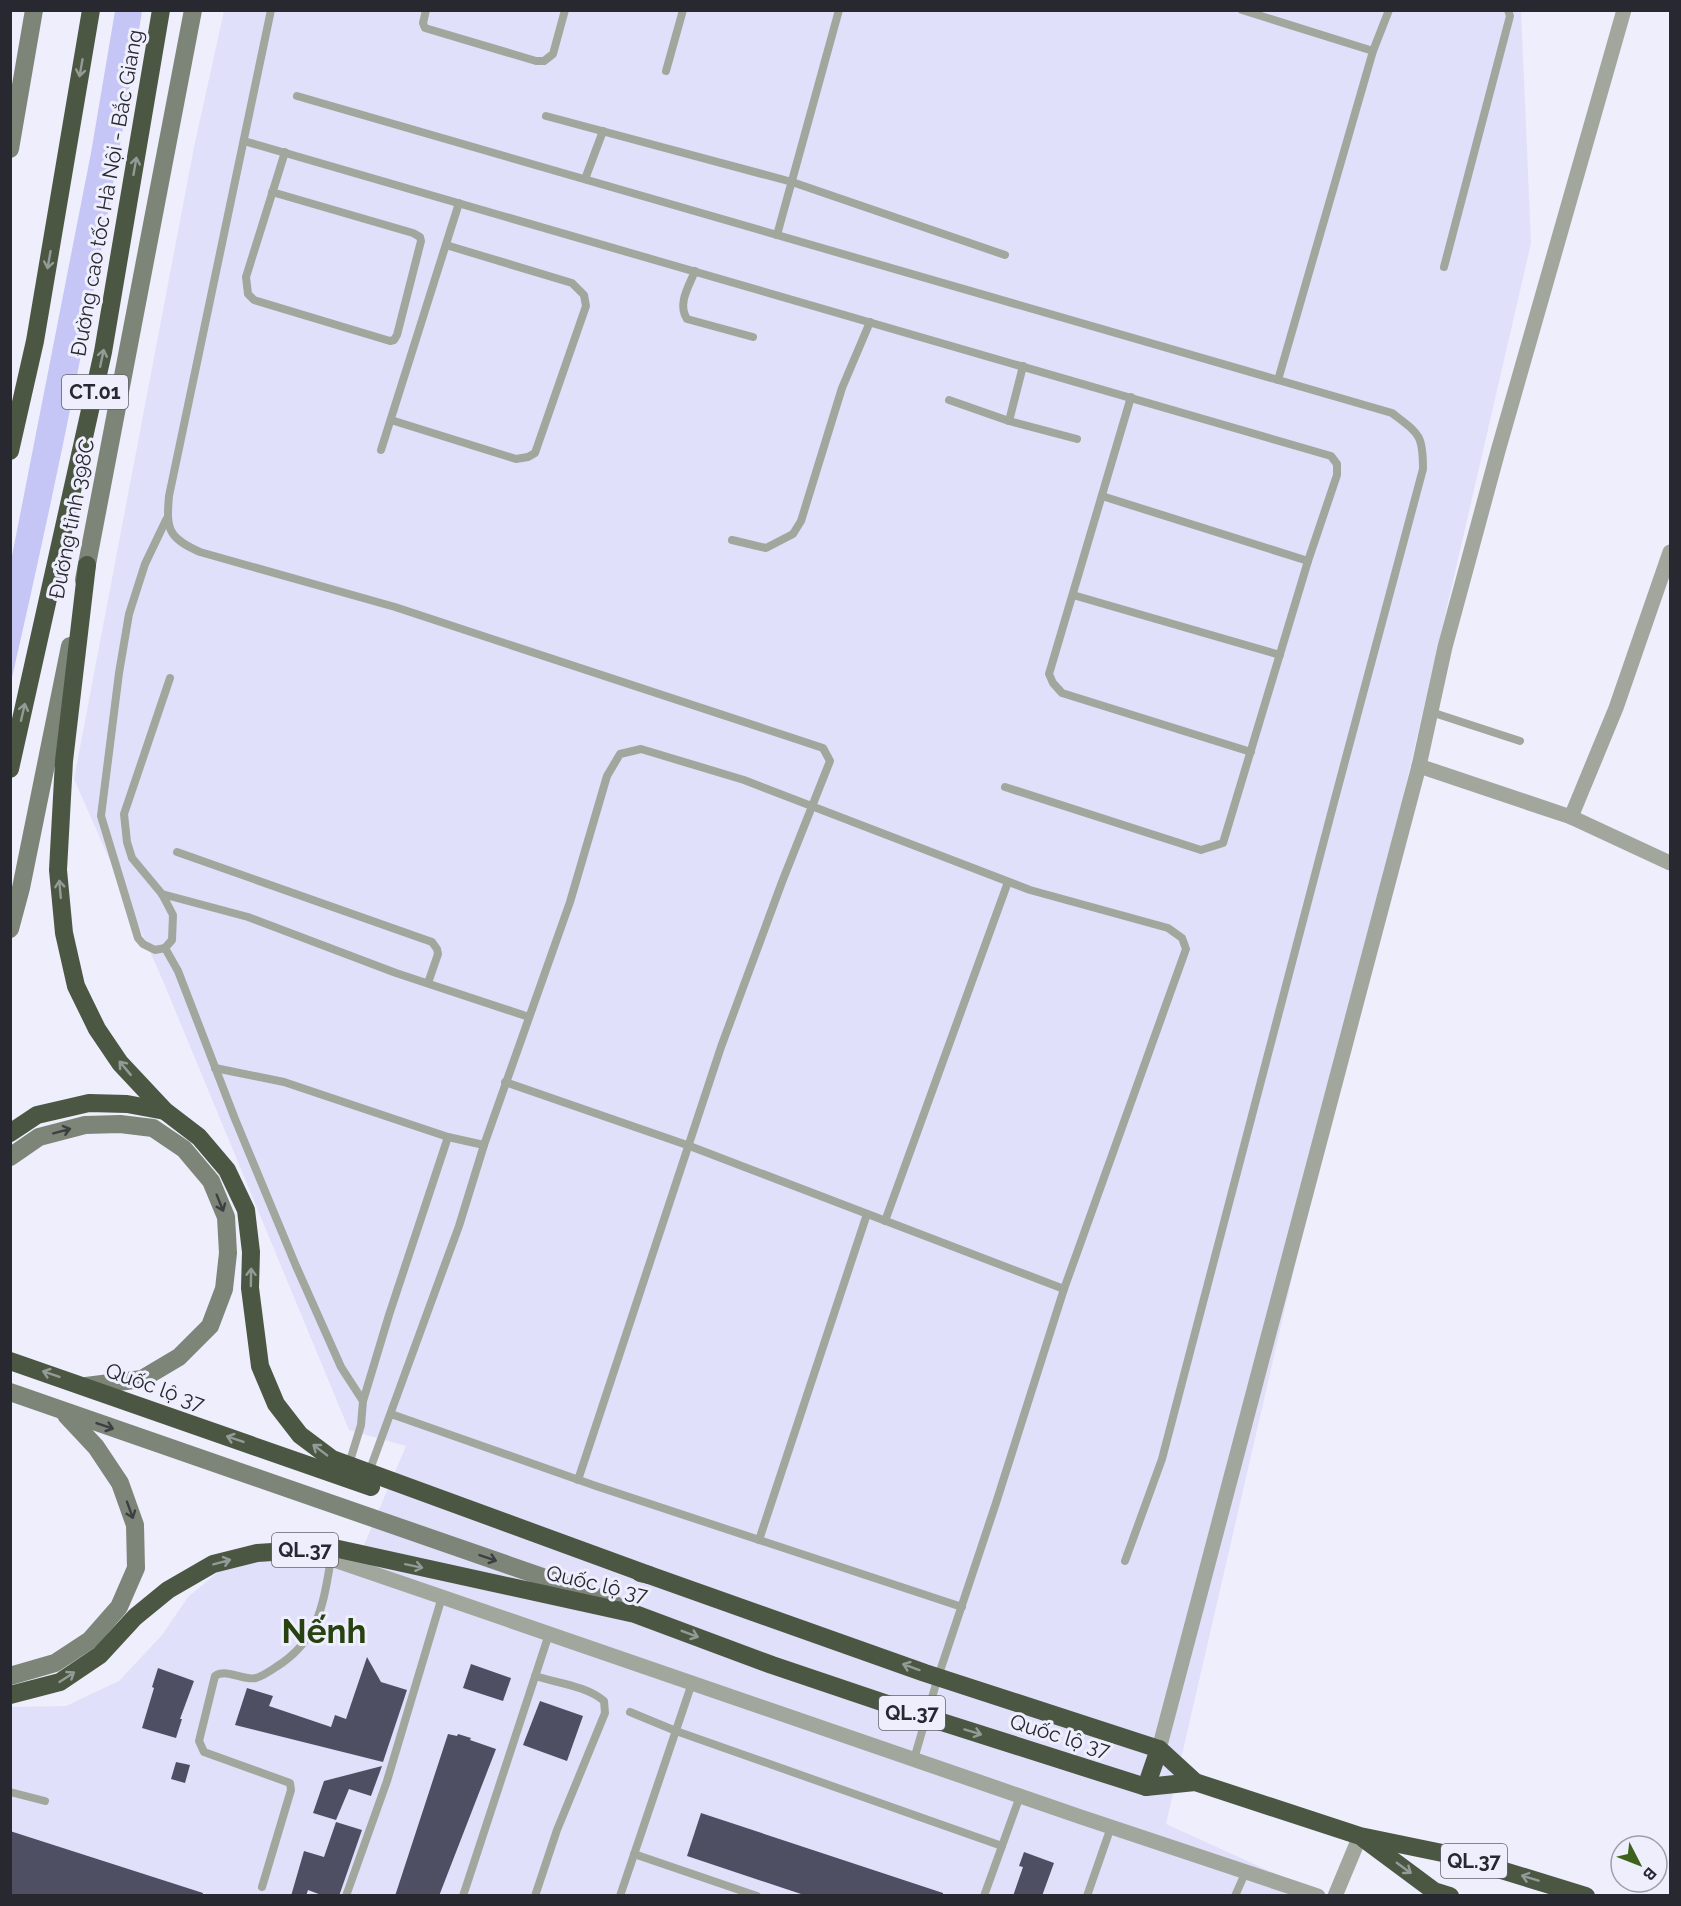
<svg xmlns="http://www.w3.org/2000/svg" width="1681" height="1906" font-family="Raleway,sans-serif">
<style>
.built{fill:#e0e0fa}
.green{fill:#c5c5f6}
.building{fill:#4f4f64}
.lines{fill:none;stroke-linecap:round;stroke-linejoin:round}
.lane{stroke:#a2a79e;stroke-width:8}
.street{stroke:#a2a79e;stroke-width:15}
.secondary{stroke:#7c8577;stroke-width:18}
.highway{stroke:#4b5743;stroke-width:18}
.oneway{stroke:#949b97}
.oneway2{stroke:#3d3f42}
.labels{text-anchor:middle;stroke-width:6;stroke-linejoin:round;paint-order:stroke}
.shield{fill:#eeeefd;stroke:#63636e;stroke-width:1.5}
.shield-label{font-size:20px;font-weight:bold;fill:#282831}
.street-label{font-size:21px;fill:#282831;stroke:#eeeefd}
.town-label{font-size:33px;font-weight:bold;fill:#274110;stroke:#eeeefd}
</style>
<rect width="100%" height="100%" fill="#eeeefd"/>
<path class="built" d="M224,11h1297l10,232 -365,1581 156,71h-1311l-1,-188 56,-1 53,-25 43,-46 26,-38 43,-36h54l74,-4 47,-111 -57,-16 -186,-449 -89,-202 120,-632z"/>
<path class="green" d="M115,11h27c-35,225 -80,449 -131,671v-121l80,-408z"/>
<g class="building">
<path d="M367,1657l14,25 26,8 -24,72 -148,-37 12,-37 26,8 -4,10 62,21 4,-12 11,4z"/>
<path d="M471,1664l40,14 -8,23 -40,-13z"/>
<path d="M158,1668l36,13 -14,38h2l-6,19 -34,-10 12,-40 -2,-1z"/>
<path d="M540,1701l43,15 -16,45 -44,-16z"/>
<path d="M448,1734l9,2 1,-2 13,4 -1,2 26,9 -57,147h-44z"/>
<path d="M176,1762l14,3 -5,18 -14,-4z"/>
<path d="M382,1766l-11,30 -22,-7 -13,31 -23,-7 11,-32z"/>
<path d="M701,1813l242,80v3h-136l-120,-40z"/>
<path d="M336,1822l26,8 -23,66h-15l-16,-6 -2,6h-15l13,-45 20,6z"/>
<path d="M10,1831l193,62 -1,3h-192z"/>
<path d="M1024,1852l30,11 -12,33h-29l10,-29 -4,-1z"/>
</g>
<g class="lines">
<g class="lane">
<path d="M271,10l-102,486c-3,33 -1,42 31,56l195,55 428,141 7,13 -48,121 -61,165 -143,433"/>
<path d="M426,10l-3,13 2,5 111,33h8l9,-7 12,-44"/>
<path d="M1242,10l131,41"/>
<path d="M666,71l17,-61"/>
<path d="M297,96l1095,317c27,21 31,21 31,56l-90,337 -171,653 -37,102"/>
<path d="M546,116l246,66 213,73"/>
<path d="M244,141l1087,315 6,8v11l-29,86 -85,282 -22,7 -196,-63"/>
<path d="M585,179l18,-48"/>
<path d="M272,192l141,41 7,4 1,4 -24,94 -3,5 -4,1 -136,-41 -6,-6 -2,-17 39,-125"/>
<path d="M777,235l62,-225"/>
<path d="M1444,267l66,-251 -2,-6"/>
<path d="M695,271c-6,15 -18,33 -8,48l66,18"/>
<path d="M1278,380l95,-329 16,-41"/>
<path d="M1131,397l-82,277 4,9 9,10 189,59"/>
<path d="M949,400l60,21 68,18"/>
<path d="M391,420l125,39 12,-2 7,-4 51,-147 -2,-11 -12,-12 -126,-38"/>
<path d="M1009,421l14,-55"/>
<path d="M381,450l78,-247"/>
<path d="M1102,496l206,65"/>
<path d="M166,520l-21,44 -16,50 -10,59 -18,143 37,122 5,6 12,6 10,-2 13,23 57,148 61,147 45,101 22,34 -2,24 -12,39"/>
<path d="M732,540l34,8 27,-14 8,-13 41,-133 28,-66"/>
<path d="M1073,595l207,60"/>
<path d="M1431,712l89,29"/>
<path d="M177,852l255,90 5,7 1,5 -10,29"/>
<path d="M162,894l86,23 148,56 133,44"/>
<path d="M165,948l7,-8 1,-25 -11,-21 -30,-36 -5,-16 -3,-28 46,-136"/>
<path d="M215,1068l69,14 164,55 36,8"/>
<path d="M505,1082l182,63 377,144"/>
<path d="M885,1221l123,-339"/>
<path d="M363,1401l26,-86 59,-178"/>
<path d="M391,1414l205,72 366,121"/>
<path d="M369,1472l90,-246 25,-81 86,-243 37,-126 13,-22 21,-5 103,31 286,110 138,38 14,10 4,11 -122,340 -68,214 -58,174 -24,82"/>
<path d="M759,1540l108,-326"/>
<path d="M630,1712l46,19 326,115"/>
<path d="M10,1792l35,9"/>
<path d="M634,1854l123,42"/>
<path d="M262,1887l29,-97 -1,-7 -86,-31 -5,-11 16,-65c12,-8 28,5 41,2 7,-2 14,-7 20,-11 43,-27 47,-62 55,-108"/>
<path d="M346,1896l41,-115 55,-184"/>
<path d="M463,1896l86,-262"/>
<path d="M535,1896l22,-66 48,-117 -1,-12c-17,-15 -47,-18 -69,-25"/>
<path d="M620,1896l72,-213"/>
<path d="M984,1896l36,-100"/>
<path d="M1087,1896l24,-69"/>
<path d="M1235,1896l11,-25"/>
</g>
<g class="street">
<path d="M1419,766l152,51 99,46"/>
<path d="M1571,817l45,-109 54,-156"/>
<path d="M305,1553l26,6 111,38 639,220 237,79"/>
<path d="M1159,1749l260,-983 26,-119 53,-196 126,-441"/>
<path d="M1335,1896l25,-60"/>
</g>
<g class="secondary">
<path d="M10,149l24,-139"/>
<path d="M84,580l109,-570"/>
<path d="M10,929l11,-41 49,-242"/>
<path d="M10,1157l29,-20 46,-12 35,-1 33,4 31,21 27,32 15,36 2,36 -4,36 -14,37 -31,31 -37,22 -56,7"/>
<path d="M10,1392l573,199 34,15"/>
<path d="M10,1676l45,-13 35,-23 29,-33 17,-39 -1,-43 -15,-42 -24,-36 -30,-32"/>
</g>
<g class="highway">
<path d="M10,451l25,-110 56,-331"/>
<path d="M87,565l-23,196 -6,109 6,63 12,53 21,43 23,34 45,48 34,26 28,33 19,40 5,42 -1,36 10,78 16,38 24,31 32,24 317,116"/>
<path d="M10,769l93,-417 58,-342"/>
<path d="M10,1133l27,-18 52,-12 38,1 38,7"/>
<path d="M10,1361l361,126"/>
<path d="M640,1573l9,2 276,98 234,76 36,33"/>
<path d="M10,1695l50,-13 40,-27 35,-38 33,-27 45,-26 44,-11 77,-5 301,66 137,51 154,52 220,70 49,-5 165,54 92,19 134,41"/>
<path d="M1146,1787l13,-38"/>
<path d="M1364,1839l70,52 16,5"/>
</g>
</g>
<defs><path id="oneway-shaft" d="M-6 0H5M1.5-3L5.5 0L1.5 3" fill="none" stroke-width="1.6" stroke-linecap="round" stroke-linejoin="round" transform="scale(1.5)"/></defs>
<g class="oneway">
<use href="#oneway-shaft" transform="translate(81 68) rotate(100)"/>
<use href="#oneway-shaft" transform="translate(135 166) rotate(-80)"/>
<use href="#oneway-shaft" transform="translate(49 260) rotate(100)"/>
<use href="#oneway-shaft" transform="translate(102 358) rotate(-78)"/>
<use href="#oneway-shaft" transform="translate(23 712) rotate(-77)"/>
<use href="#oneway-shaft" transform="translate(60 889) rotate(-95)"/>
<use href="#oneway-shaft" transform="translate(125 1068) rotate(-130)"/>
<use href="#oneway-shaft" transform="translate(251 1277) rotate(-89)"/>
<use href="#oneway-shaft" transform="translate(51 1374) rotate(-161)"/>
<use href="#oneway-shaft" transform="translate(235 1439) rotate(-161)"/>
<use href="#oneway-shaft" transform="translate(320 1450) rotate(-143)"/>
<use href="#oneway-shaft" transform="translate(222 1562) rotate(-15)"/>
<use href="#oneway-shaft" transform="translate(414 1566) rotate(12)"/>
<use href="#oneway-shaft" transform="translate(690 1634) rotate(21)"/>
<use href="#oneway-shaft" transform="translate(911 1667) rotate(-160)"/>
<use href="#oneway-shaft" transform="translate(67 1677) rotate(-33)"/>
<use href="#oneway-shaft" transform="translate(973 1732) rotate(17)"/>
<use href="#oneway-shaft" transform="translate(1404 1868) rotate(36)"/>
<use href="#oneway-shaft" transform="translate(1530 1878) rotate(-163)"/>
</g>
<g class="oneway2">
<use href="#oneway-shaft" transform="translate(62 1131) rotate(-15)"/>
<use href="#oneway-shaft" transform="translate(220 1203) rotate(68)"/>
<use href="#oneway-shaft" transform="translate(105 1426) rotate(19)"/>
<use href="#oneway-shaft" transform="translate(130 1510) rotate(70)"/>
<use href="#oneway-shaft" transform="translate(488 1558) rotate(19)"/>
</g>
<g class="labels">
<g class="shield">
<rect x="62" y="375" width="66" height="34" rx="4.5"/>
<rect x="272" y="1533" width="66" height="34" rx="4.5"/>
<rect x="879" y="1696" width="66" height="34" rx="4.5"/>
<rect x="1441" y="1844" width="66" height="34" rx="4.5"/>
</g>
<g class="shield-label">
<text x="95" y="399">CT.01</text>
<text x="305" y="1557">QL.37</text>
<text x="912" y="1720">QL.37</text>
<text x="1474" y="1868">QL.37</text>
</g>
<g class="street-label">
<text transform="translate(107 193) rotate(-80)" y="7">Đường cao tốc Hà Nội - Bắc Giang</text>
<text transform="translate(72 519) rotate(-79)" y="7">Đường tỉnh 398C</text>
<text transform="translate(155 1387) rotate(20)" y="7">Quốc lộ 37</text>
<text transform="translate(597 1584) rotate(13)" y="7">Quốc lộ 37</text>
<text transform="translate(1060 1736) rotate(17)" y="7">Quốc lộ 37</text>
</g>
<g class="town-label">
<text x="324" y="1643">Nếnh</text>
</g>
</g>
<rect width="1681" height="1906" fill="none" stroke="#282831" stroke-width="24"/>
<g transform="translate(1639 1864) rotate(132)"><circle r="28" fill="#eeeefd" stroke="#9f9fab" stroke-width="1.5"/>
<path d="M0-4.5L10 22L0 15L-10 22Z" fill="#3d621b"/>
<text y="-9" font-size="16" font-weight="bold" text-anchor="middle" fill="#282831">B</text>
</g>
</svg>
